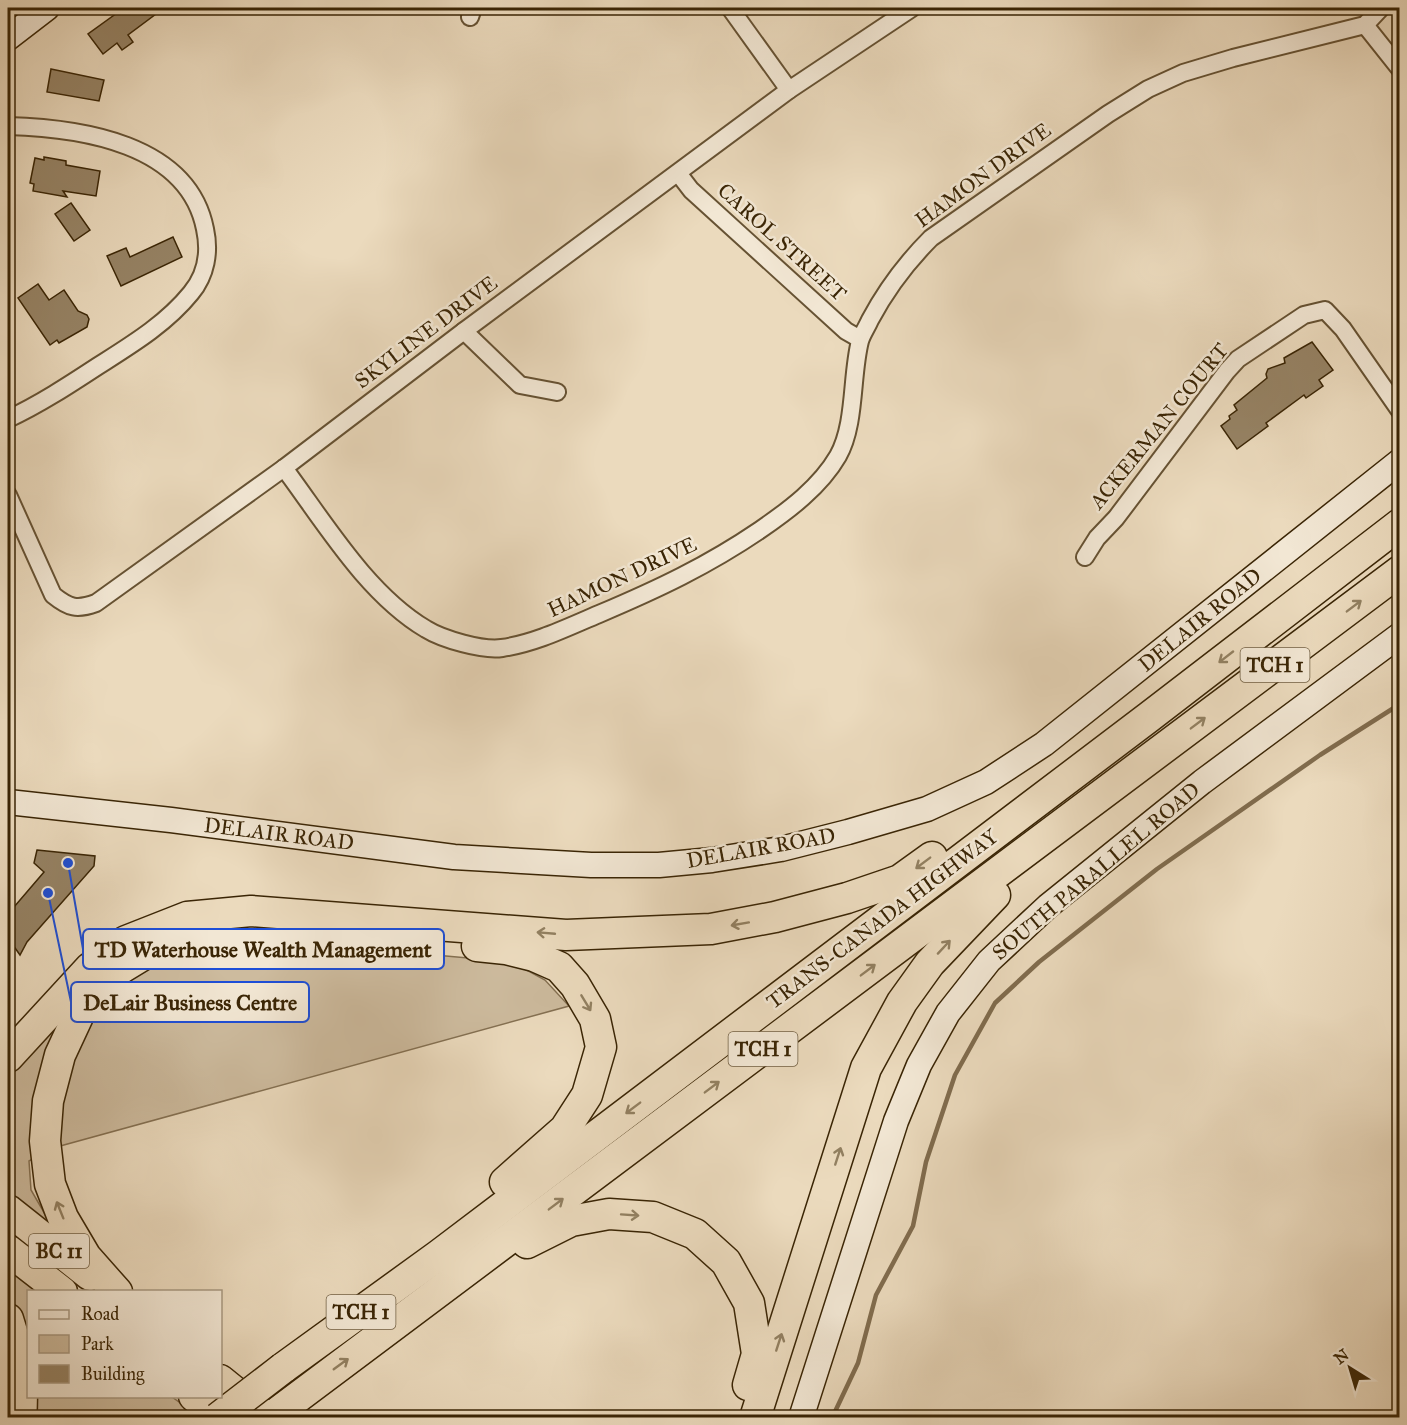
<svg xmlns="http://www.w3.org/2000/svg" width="1407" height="1425" font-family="'IM FELL Great Primer',serif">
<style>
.green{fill:#cdbb9e;stroke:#847052;stroke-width:1.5}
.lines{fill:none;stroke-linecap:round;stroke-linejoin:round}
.stream{stroke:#806c4e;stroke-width:4.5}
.building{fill:#968365;stroke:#3a2505;stroke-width:1.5}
.street-casing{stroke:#665233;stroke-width:20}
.secondary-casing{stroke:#3a2505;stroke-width:27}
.highway-casing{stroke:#3a2505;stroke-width:33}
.street{stroke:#f2e7d4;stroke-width:16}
.secondary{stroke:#f2e7d4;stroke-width:24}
.highway{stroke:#ebdabd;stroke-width:30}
.highway-bridge-casing{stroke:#3a2505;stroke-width:33;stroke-linecap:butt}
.highway-bridge{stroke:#ebdabd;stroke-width:30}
.oneway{stroke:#928061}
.labels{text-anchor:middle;stroke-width:5;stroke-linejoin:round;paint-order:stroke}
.shield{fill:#f2e7d4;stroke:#715f43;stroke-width:1.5}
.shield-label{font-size:20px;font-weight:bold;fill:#3a2505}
.street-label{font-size:21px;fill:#3a2505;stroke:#f2e7d4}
.leader{fill:none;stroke:#1d4ed8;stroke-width:2}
.callout-dot{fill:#1d4ed8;stroke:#f2e7d4;stroke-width:2}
.callout{fill:#f2e7d4;stroke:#1d4ed8;stroke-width:2}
.callout-label{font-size:22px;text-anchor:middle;font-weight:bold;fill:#3a2505}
</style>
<rect width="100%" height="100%" fill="#ebdabd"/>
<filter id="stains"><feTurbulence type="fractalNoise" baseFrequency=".00333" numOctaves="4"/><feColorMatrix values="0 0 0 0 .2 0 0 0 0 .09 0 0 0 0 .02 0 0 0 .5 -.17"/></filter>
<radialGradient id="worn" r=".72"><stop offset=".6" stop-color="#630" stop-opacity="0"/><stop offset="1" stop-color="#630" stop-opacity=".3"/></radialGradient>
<g class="green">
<path d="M210,941l91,2 211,19 33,18 24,26 -516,142 -24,13 2,29 22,38 -45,-35v-116l47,-56 86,-52z"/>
<path d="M8,1267l30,24 -10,1v66l-20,-59z"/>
<path d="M31,1397h141l18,13 -10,8 -148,-1z"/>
</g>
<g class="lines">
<path class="stream" d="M832,1418l26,-55 18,-68 37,-69 13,-64 29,-87 40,-72 44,-41 118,-93 163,-114 80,-51"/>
</g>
<g class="building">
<path d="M124,8h40l-36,27 5,7 -11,8 -5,-7 -14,11 -15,-20z"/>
<path d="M51,69l53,11 -5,21 -52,-9z"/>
<path d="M44,157l22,4v4l34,6 -4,25 -33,-5 4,6 -34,-6 1,-7 -4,-1 5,-25 9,2z"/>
<path d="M71,203l19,27 -16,11 -19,-27z"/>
<path d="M173,237l9,20 -61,29 -14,-30 19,-8 4,9z"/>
<path d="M38,284l11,16 15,-10 14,21 9,4 2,4 -2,8 -28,16 -2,-3 -7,5 -32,-47z"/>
<path d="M1312,342l21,28 -14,10 4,6 -17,12 -2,-3 -38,28 2,3 -31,23 -16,-23 9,-7 -1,-3 8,-6 -3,-5 33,-27 -1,-4 2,-5 17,-6 -1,-5z"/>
<path d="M37,850l58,6 -1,10 -67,76 -7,13 -12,-17v-24l36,-42 -10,-9z"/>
</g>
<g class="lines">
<defs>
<g id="street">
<path d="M730,8l59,82"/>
<path d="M470,17l3,-9"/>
<path d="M1365,25l35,44"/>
<path d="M8,126c72,2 180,17 197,103 5,23 1,46 -14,64 -25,31 -60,52 -93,73 -29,19 -58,38 -90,53"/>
<path d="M678,173l13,17 155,141 14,8"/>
<path d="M464,331l56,54 37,7"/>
<path d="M284,468c41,55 83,126 142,161 16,10 57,22 76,19 34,-5 66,-21 97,-34 59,-25 108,-48 161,-84 29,-20 60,-43 78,-74 18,-32 13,-80 22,-115 2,-7 7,-14 10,-21 16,-30 37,-58 61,-82l177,-124 40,-25 35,-16 50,-15 132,-33 16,-17"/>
<path d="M8,495l45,100c16,13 24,15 43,8l188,-135 180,-137 325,-241 123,-82"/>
<path d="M1085,557l12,-19 19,-20 111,-147 11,-12 66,-44 21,-5 18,19 57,82"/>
</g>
<g id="secondary">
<path d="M8,38l39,-30"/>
<path d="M8,802l163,18 283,37 137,8h68l53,-5 69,-11 67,-17 79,-23 59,-27 58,-38 356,-283"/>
<path d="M801,1418l95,-297 23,-56 29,-52 41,-52 59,-55 154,-124 198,-147"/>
</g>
<g id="highway">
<path d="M477,946l29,3 28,7 25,11 16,18 20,34 6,28 -14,48 -22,34 -60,53"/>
<path d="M8,1057l82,-89 36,-27 61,-24 64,-6 315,24 145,-6 64,-12 72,-19 53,-18 32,-23"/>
<path d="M8,1210l82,65"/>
<path d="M527,1243l44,-22 38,-7 44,3 42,17 31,28 23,41 8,51 -9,31"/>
<path d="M8,1250l54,42"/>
<path d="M117,1292l-31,-35 -23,-39 -13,-34 -5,-43 3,-40 12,-46 20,-43 40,-43 23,-14"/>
<path d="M8,1319c11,31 16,65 13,99"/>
<path d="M283,1368l156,-113 710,-538 251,-193"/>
<path d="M220,1380l42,34"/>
<path d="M194,1396l27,22"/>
<path d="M270,1418l1130,-847"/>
<path d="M755,1418l111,-350 36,-66 28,-39 65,-68"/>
</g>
</defs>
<use href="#street" class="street-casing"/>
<use href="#secondary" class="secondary-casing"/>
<use href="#highway" class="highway-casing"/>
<use href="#street" class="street"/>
<use href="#secondary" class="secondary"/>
<use href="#highway" class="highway"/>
<defs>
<path id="highway-bridge" d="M218,1418l65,-50"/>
</defs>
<use href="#highway-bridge" class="highway-bridge-casing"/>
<use href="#highway-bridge" class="highway-bridge"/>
</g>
<defs><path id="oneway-shaft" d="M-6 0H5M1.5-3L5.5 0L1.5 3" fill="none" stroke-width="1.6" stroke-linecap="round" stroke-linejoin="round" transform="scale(1.5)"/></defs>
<g class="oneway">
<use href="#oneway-shaft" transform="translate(1354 606) rotate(-37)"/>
<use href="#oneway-shaft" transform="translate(1226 657) rotate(142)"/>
<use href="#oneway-shaft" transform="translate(1198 723) rotate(-37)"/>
<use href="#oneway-shaft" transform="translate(923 863) rotate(143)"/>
<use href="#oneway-shaft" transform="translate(740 924) rotate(170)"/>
<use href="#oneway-shaft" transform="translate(546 933) rotate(-175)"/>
<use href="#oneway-shaft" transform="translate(944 947) rotate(-47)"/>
<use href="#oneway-shaft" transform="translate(868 970) rotate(-37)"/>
<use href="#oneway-shaft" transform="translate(586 1003) rotate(59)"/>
<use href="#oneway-shaft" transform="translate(712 1087) rotate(-37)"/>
<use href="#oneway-shaft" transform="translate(633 1108) rotate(143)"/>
<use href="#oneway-shaft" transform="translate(838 1156) rotate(-72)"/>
<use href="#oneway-shaft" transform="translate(556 1204) rotate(-37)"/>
<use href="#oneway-shaft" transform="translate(60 1210) rotate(-112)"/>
<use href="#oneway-shaft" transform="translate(630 1215) rotate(4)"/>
<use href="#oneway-shaft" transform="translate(779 1342) rotate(-72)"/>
<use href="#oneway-shaft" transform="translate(341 1364) rotate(-36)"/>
</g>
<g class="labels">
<g class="shield">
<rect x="1240.5" y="648" width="69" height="34" rx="4.5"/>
<rect x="728.5" y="1032" width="69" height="34" rx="4.5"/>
<rect x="29" y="1234" width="60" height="34" rx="4.5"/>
<rect x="326.5" y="1295" width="69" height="34" rx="4.5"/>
</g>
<g class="shield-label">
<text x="1275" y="672">TCH 1</text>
<text x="763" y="1056">TCH 1</text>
<text x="59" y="1258">BC 11</text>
<text x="361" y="1319">TCH 1</text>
</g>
<g class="street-label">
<text transform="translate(983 175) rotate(-36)" y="7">HAMON DRIVE</text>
<text transform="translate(782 242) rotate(42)" y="7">CAROL STREET</text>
<text transform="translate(426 332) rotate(-37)" y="7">SKYLINE DRIVE</text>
<text transform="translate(1159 426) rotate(-51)" y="7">ACKERMAN COURT</text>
<text transform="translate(622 577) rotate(-25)" y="7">HAMON DRIVE</text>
<text transform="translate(1200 620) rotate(-39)" y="7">DELAIR ROAD</text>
<text transform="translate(279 834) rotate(7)" y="7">DELAIR ROAD</text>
<text transform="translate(761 848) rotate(-10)" y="7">DELAIR ROAD</text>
<text transform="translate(1096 871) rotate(-40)" y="7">SOUTH PARALLEL ROAD</text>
<text transform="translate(882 919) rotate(-37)" y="7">TRANS-CANADA HIGHWAY</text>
</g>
</g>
<path class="leader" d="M68 863L83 949M48 893L71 1002"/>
<g class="callout-dot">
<circle cx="68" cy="863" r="6"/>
<circle cx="48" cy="893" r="6"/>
</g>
<g class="callout">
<rect x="83" y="929" width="361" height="40" rx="6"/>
<rect x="71" y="982" width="238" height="40" rx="6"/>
</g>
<g class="callout-label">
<text x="263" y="957">TD Waterhouse Wealth Management</text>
<text x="190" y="1010">DeLair Business Centre</text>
</g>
<rect width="1407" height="1425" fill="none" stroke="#ebdabd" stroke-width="30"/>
<rect x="9" y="9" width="1389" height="1407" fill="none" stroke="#3a2505" stroke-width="3"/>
<rect x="15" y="15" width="1377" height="1395" fill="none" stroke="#3a2505" stroke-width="1.5"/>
<rect x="27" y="1290" width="195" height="108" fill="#f2e7d4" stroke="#a89981" stroke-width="1.5"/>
<rect x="39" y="1310" width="30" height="9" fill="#f2e7d4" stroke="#a89981" stroke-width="1.5"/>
<text x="81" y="1320" font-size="18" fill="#3a2505">Road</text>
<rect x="39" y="1335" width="30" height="18" fill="#cdbb9e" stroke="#a89981" stroke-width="1.5"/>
<text x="81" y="1350" font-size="18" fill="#3a2505">Park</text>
<rect x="39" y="1365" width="30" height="18" fill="#968365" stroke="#a89981" stroke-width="1.5"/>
<text x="81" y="1380" font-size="18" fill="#3a2505">Building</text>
<g transform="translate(1350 1368) rotate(323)" stroke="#f2e7d4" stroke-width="4.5" paint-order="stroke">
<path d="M0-4.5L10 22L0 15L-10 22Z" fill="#3a2505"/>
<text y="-9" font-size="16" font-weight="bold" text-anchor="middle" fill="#3a2505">N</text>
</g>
<rect width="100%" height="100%" filter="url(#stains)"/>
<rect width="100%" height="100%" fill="url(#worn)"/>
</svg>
